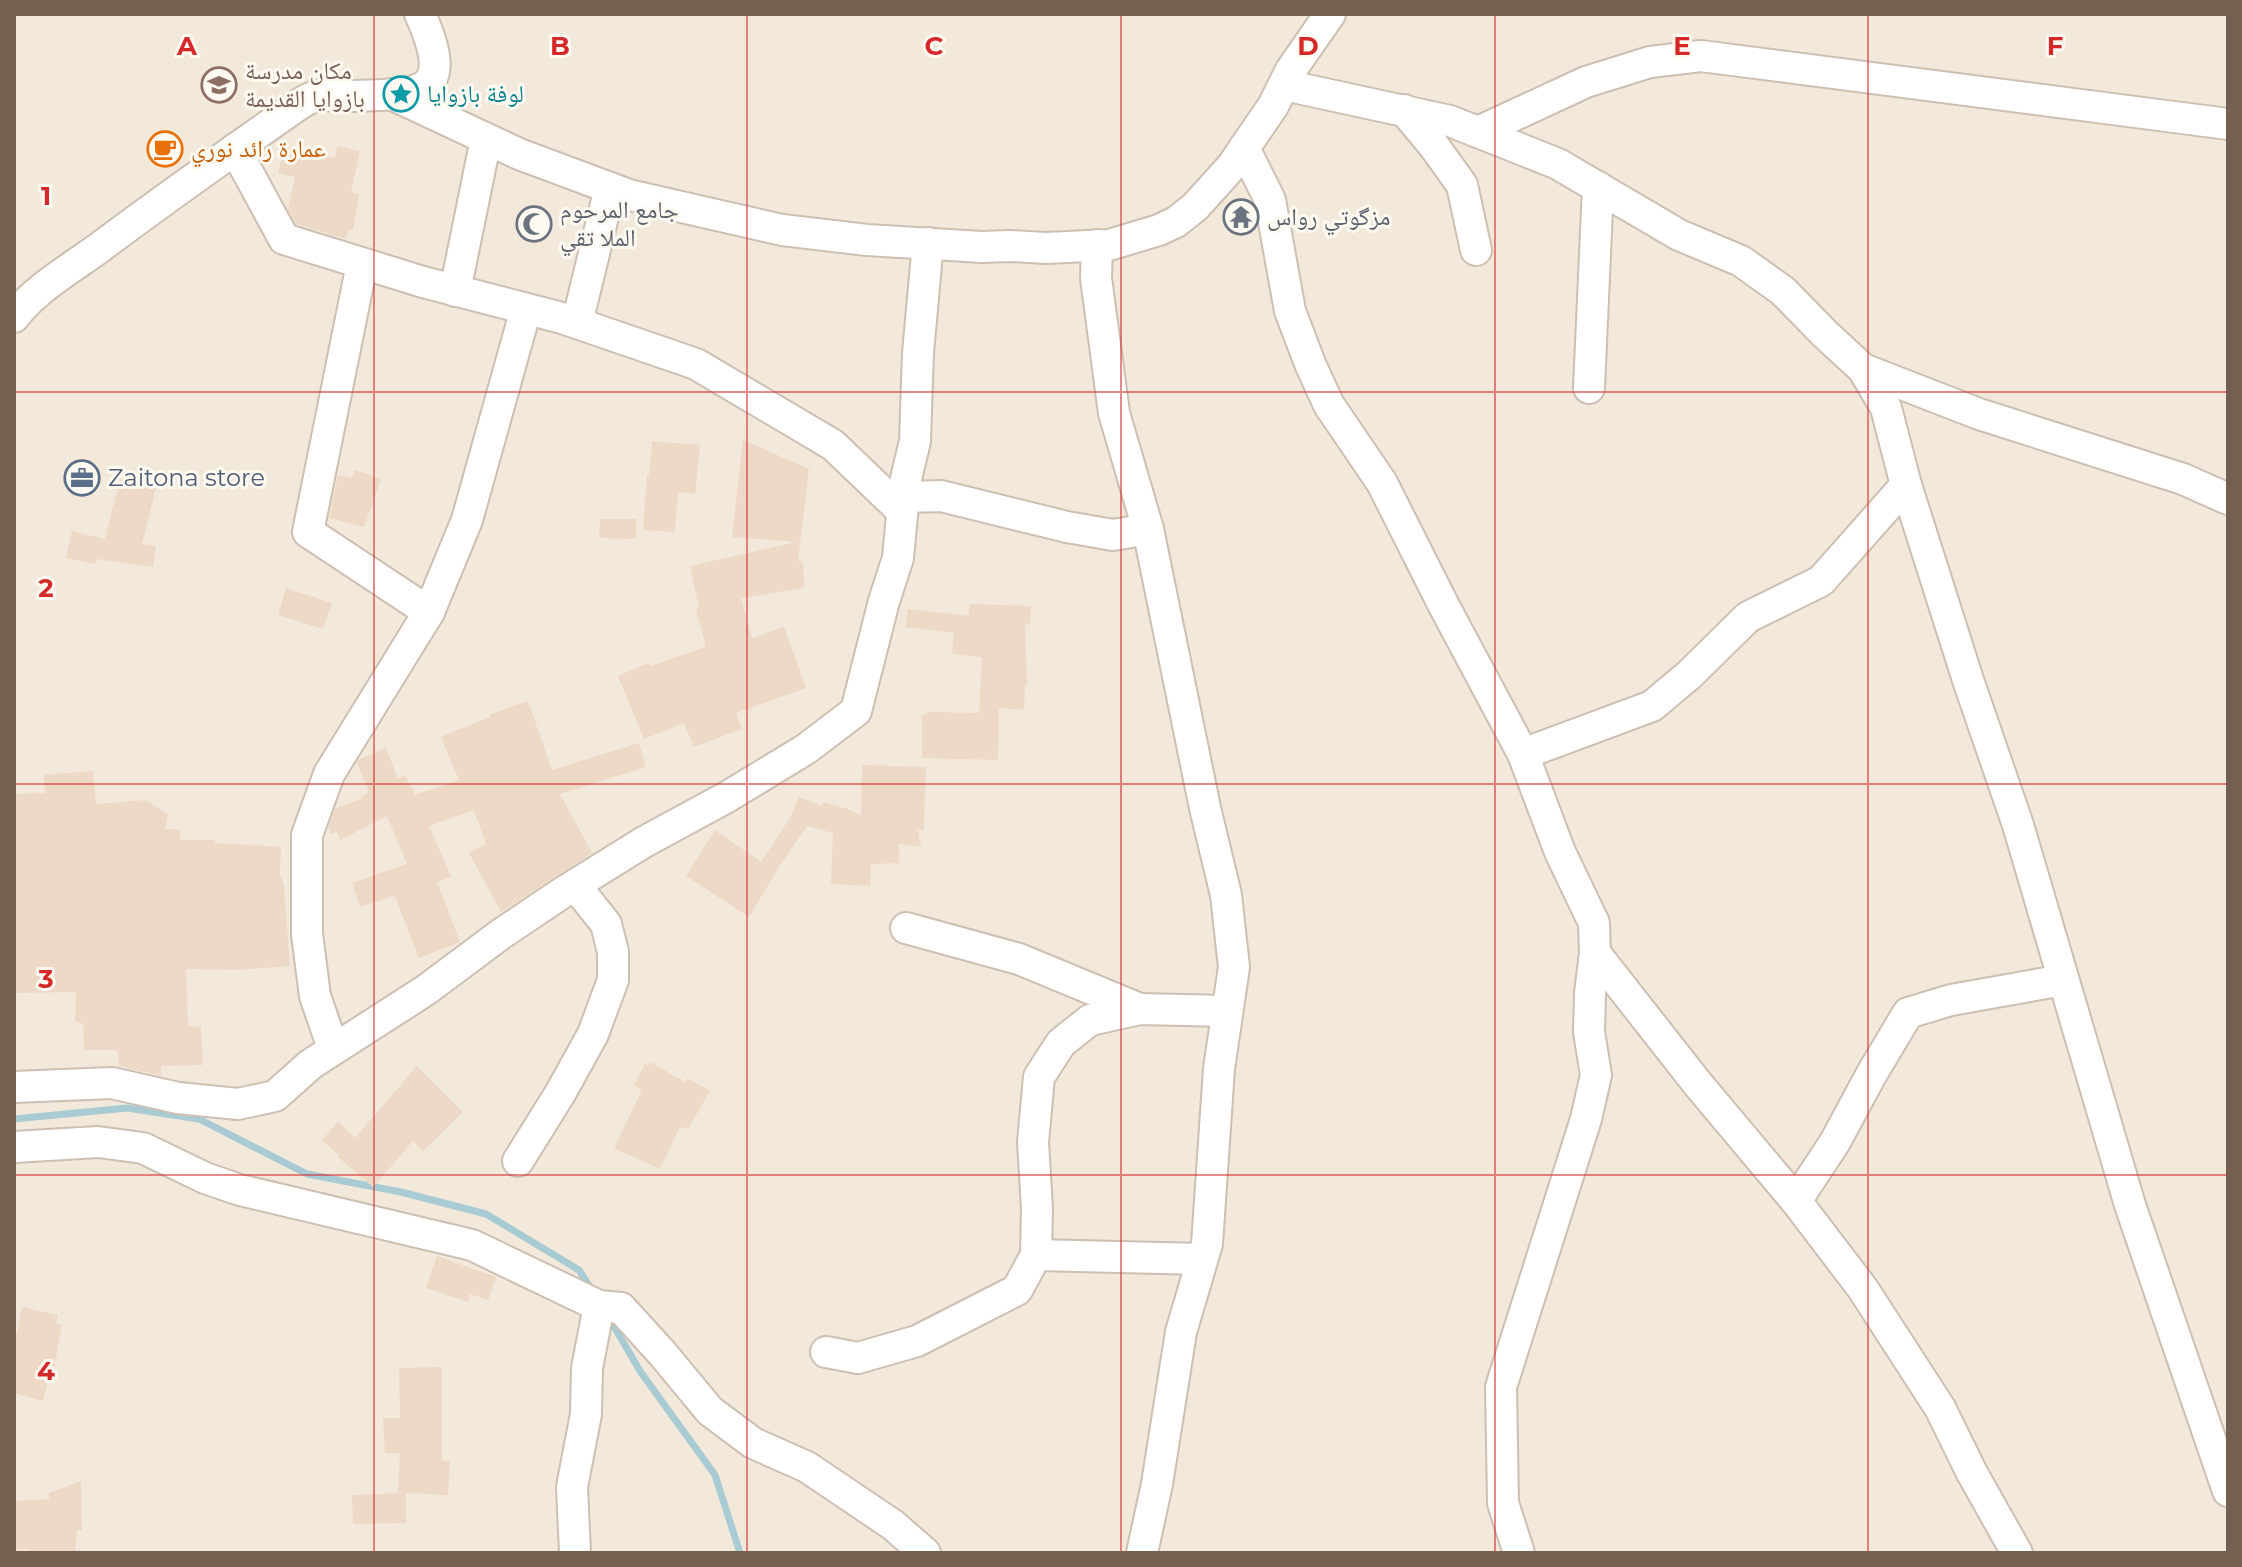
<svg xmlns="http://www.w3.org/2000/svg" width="2242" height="1567" font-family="Montserrat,'Noto Naskh Arabic',sans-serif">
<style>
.residential{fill:#f2e9db}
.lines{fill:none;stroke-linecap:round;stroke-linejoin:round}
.stream{stroke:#a8cbd4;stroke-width:7}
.building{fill:#eed8c6}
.minor-casing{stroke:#cdbfb2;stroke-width:34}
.minor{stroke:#fff;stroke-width:30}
.grid{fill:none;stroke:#d62828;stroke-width:2;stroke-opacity:0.55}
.labels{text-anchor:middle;stroke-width:6;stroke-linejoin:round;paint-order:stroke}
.education-label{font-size:24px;fill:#785e54;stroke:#fefaf2;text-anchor:start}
.culture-label{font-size:24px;fill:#0d838f;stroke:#fefaf2;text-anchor:start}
.food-label{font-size:24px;fill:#c56008;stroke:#fefaf2;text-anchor:start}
.worship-label{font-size:24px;fill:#5b616d;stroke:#fefaf2;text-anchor:start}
.service-label{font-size:24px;fill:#4e5e75;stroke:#fefaf2;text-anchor:start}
.grid-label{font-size:26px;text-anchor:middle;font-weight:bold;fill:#d62828;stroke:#fefaf2;stroke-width:6;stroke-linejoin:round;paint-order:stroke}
</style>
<rect width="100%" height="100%" fill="#fbf6ec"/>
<rect class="residential" x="14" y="14" width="2214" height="1539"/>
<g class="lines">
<g class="stream">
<path d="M14,1119l113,-11 72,11 108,55 94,18 85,22 93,56 14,22"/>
<path d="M608,1316l32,55 75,104 25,78"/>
</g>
</g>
<g class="building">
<path d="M337,146l23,5 -9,41 8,2 -6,36 -5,-1 -2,10 -50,-15 -8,-15 7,-32 -17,-4 6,-26 51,11z"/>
<path d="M743,440l66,29 -11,92h5l1,27 -63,10 11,40 32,-11 22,61 -70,25 6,16 -48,18 -10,-24 -40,16 -26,-63 31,-13 2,3 55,-19 -10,-38 3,-1 -9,-42 106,-24 -64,-5z"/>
<path d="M652,441l48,4 -5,49 -17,-2 -3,40 -32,-2 4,-55h2z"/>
<path d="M355,470l26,9 -17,48 -35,-9 9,-43 14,3z"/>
<path d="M120,479l36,9 -14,56 14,2 -3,21 -57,-8 -1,5 -29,-6 6,-27 33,8z"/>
<path d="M600,519h36v20l-37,-1z"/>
<path d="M286,588l46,15 -9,26 -45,-14z"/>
<path d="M969,604l62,2 -1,18h-5l2,62h-2l-1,24 -25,-2 -1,52 -76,-2v-43l9,-3 48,1 3,-56 -30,-3 2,-21 -49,-6 3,-18 61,7z"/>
<path d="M528,701l24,69 87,-27 7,24 -86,27 32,59 -91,59 -32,-59 17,-9 -12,-34 -45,16 22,51 -14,5 23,60 -41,16 -24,-62 -35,11 -8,-24 55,-19 -20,-48 -47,24 -3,-8 -6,2 -2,-7 6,-18 27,-10 -1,-2 8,-4 -12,-30 3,-4 26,-11 12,31 7,-4 10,20 44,-15 -18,-43 49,-20 -1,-2z"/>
<path d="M862,765l64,2 -2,63h-6l3,17 -22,-3v19l-28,1 -1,22 -39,-2 2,-51 -26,-7 -27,39 -31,52 -63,-41 29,-46 46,32 29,-44 9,-21 23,9 1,-4 25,7 13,7z"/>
<path d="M93,771l3,33 50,-4 22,15 -3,14h15v11h35v3l66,4 -1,27 4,11 6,81 -53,4 -51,-1 2,58 13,-1 2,39 -42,1v10l-42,-10 -1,-15 -3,-1h-31l-1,-26 -8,-3 1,-29 -61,1 -1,-199 31,-1 -1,-18z"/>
<path d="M650,1062l35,20 2,-4 23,13 -22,38 -8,-2 -20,42 -46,-21 28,-58 -8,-5 11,-21 3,2z"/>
<path d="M417,1066l46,46 -40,39 -10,-10 -40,46 -35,-30 1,-2 -17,-15 16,-18 17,16z"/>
<path d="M437,1256l59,21 -8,23 -18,-6 -2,8 -42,-14z"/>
<path d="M22,1307l36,8 -2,9 6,1 -10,54 -4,2 -5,20 -29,-8v-60l3,1z"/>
<path d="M442,1367v94h8l-2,34 -42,-2v30l-53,1 -1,-29 51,-2 -5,-1 2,-39h-15l-2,-35h17l-1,-50z"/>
<path d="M81,1481l1,49h-5l-2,23h-43l-3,-4 -15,1v-49l35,-2v-6z"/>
</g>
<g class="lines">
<defs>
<g id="minor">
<path d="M1284,85l166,36 108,43 121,71 62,26 42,30 42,43 38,35 23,39 20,77 63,198 49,142 112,380 98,286"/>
<path d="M391,94l128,60 110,41 153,35 85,10 115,7 28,-1 36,2 63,-3 50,-15 17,-8 19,-15 37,-41 41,-60 18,-36 39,-56"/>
<path d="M1404,110l30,36 28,39 14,65"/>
<path d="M1478,132l108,-50 64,-20 51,-6 527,68"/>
<path d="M1244,148l26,52 20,111 21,55 18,39 53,78 62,123 79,148 37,98 34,71 1,30 -5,40 -1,39 7,43 -10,44 -85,268 2,116 16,50"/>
<path d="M235,149l49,90 139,43 139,36 134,46 137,81 69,66"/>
<path d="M1097,245l-1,33 18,135 34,116 57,279 21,87 8,72 -15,102 -12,175 -26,88 -24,152 -15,69"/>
<path d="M362,264l-54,268 121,80"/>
<path d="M455,291l31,-152"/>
<path d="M14,317c21,-28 56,-48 85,-69 65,-49 132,-96 199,-143 5,-3 11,-7 16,-8 9,-3 22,-1 31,-1 71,-2 114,4 75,-82"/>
<path d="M577,323l33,-135"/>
<path d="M1863,369l116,45 204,65 45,20"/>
<path d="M1589,388l9,-201"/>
<path d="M904,497l37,-1 126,31 46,8 35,-6"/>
<path d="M1523,754l129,-48 37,-31 59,-58 73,-36 85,-96"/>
<path d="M906,928l113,31 121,50"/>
<path d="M1595,953l102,130 99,118 67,88 77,119 32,65 45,80"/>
<path d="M333,1048l-18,-52 -8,-62v-99l22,-61 100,-162 38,-92 59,-211"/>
<path d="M14,1087l98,-4 66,15 60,6 37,-8 36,-32 115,-74 75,-56 61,-41 82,-51 83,-45 79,-48 50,-38 28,-110 14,-43 7,-75 10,-42 3,-88 10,-110"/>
<path d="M14,1147l84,-5 45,6 62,30 35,12 232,55 127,61 22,2 41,45 48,58 43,32 54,24 86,58 32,28"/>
<path d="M518,1161l43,-69 32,-58 20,-54v-28l-7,-28 -31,-39"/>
<path d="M1796,1201l39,-59 36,-67 37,-62 43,-13 112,-20"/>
<path d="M1036,1255l166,4"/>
<path d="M826,1352l32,6 59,-17 100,-51 19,-35 1,-46 -4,-67 6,-65 22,-34 29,-23 50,-11 87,2"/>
<path d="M575,1553l-3,-66 14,-73 1,-46 12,-62"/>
</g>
</defs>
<use href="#minor" class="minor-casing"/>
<use href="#minor" class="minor"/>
</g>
<path class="grid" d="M374,14v1539M747,14v1539M1121,14v1539M1495,14v1539M1868,14v1539M14,392h2214M14,784h2214M14,1175h2214"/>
<defs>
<symbol id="school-ring" viewBox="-11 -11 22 22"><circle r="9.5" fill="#fefaf2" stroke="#8d6e63" stroke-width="1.5"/><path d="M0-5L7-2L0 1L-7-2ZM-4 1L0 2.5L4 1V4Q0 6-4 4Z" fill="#8d6e63"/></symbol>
<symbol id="sight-ring" viewBox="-11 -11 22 22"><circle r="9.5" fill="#fefaf2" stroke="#0f9aa8" stroke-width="1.5"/><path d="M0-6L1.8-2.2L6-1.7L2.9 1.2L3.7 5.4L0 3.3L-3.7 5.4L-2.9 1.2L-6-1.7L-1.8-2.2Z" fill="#0f9aa8"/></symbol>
<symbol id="cafe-ring" viewBox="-11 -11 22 22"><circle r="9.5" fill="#fefaf2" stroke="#e8710a" stroke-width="1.5"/><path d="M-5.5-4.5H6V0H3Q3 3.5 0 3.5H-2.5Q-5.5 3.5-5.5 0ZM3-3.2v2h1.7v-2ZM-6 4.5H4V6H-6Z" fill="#e8710a"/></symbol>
<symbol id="temple-ring" viewBox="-11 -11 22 22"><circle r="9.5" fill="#fefaf2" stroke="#6b7280" stroke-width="1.5"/><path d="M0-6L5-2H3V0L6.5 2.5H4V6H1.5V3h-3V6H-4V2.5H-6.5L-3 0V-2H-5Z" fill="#6b7280"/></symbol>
<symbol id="mosque-ring" viewBox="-11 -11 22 22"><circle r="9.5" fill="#fefaf2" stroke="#6b7280" stroke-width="1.5"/><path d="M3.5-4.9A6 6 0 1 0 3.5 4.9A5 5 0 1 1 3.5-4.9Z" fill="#6b7280"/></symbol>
<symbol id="office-ring" viewBox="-11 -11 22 22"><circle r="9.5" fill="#fefaf2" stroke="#5c6f8a" stroke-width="1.5"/><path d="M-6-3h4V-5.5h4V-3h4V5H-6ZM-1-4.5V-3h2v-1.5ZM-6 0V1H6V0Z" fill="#5c6f8a"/></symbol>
</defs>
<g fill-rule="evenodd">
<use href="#school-ring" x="199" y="65" width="40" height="40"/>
<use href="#sight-ring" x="381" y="74" width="40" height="40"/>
<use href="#cafe-ring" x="145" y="129" width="40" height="40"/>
<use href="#temple-ring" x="1221" y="197" width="40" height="40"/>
<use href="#mosque-ring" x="514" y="204" width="40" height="40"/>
<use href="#office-ring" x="62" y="458" width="40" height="40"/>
</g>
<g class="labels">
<g class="education-label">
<text x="245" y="79">مكان مدرسة<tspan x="245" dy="28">بازوايا القديمة</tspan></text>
</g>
<g class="culture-label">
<text x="427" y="102">لوفة بازوايا</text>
</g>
<g class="food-label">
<text x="191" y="157">عمارة رائد نوري</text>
</g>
<g class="worship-label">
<text x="560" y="218">جامع المرحوم<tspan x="560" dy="28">الملا تقي</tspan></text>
<text x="1267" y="225">مزگوتي رواس</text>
</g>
<g class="service-label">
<text x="108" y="486">Zaitona store</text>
</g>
</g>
<g class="grid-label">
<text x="187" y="55">A</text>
<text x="560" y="55">B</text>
<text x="934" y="55">C</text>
<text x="1308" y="55">D</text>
<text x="1682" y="55">E</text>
<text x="2055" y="55">F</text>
<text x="46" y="205">1</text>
<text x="46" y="597">2</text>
<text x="46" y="988">3</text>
<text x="46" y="1380">4</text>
</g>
<rect width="2242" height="1567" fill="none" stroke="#745f50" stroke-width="32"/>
</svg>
